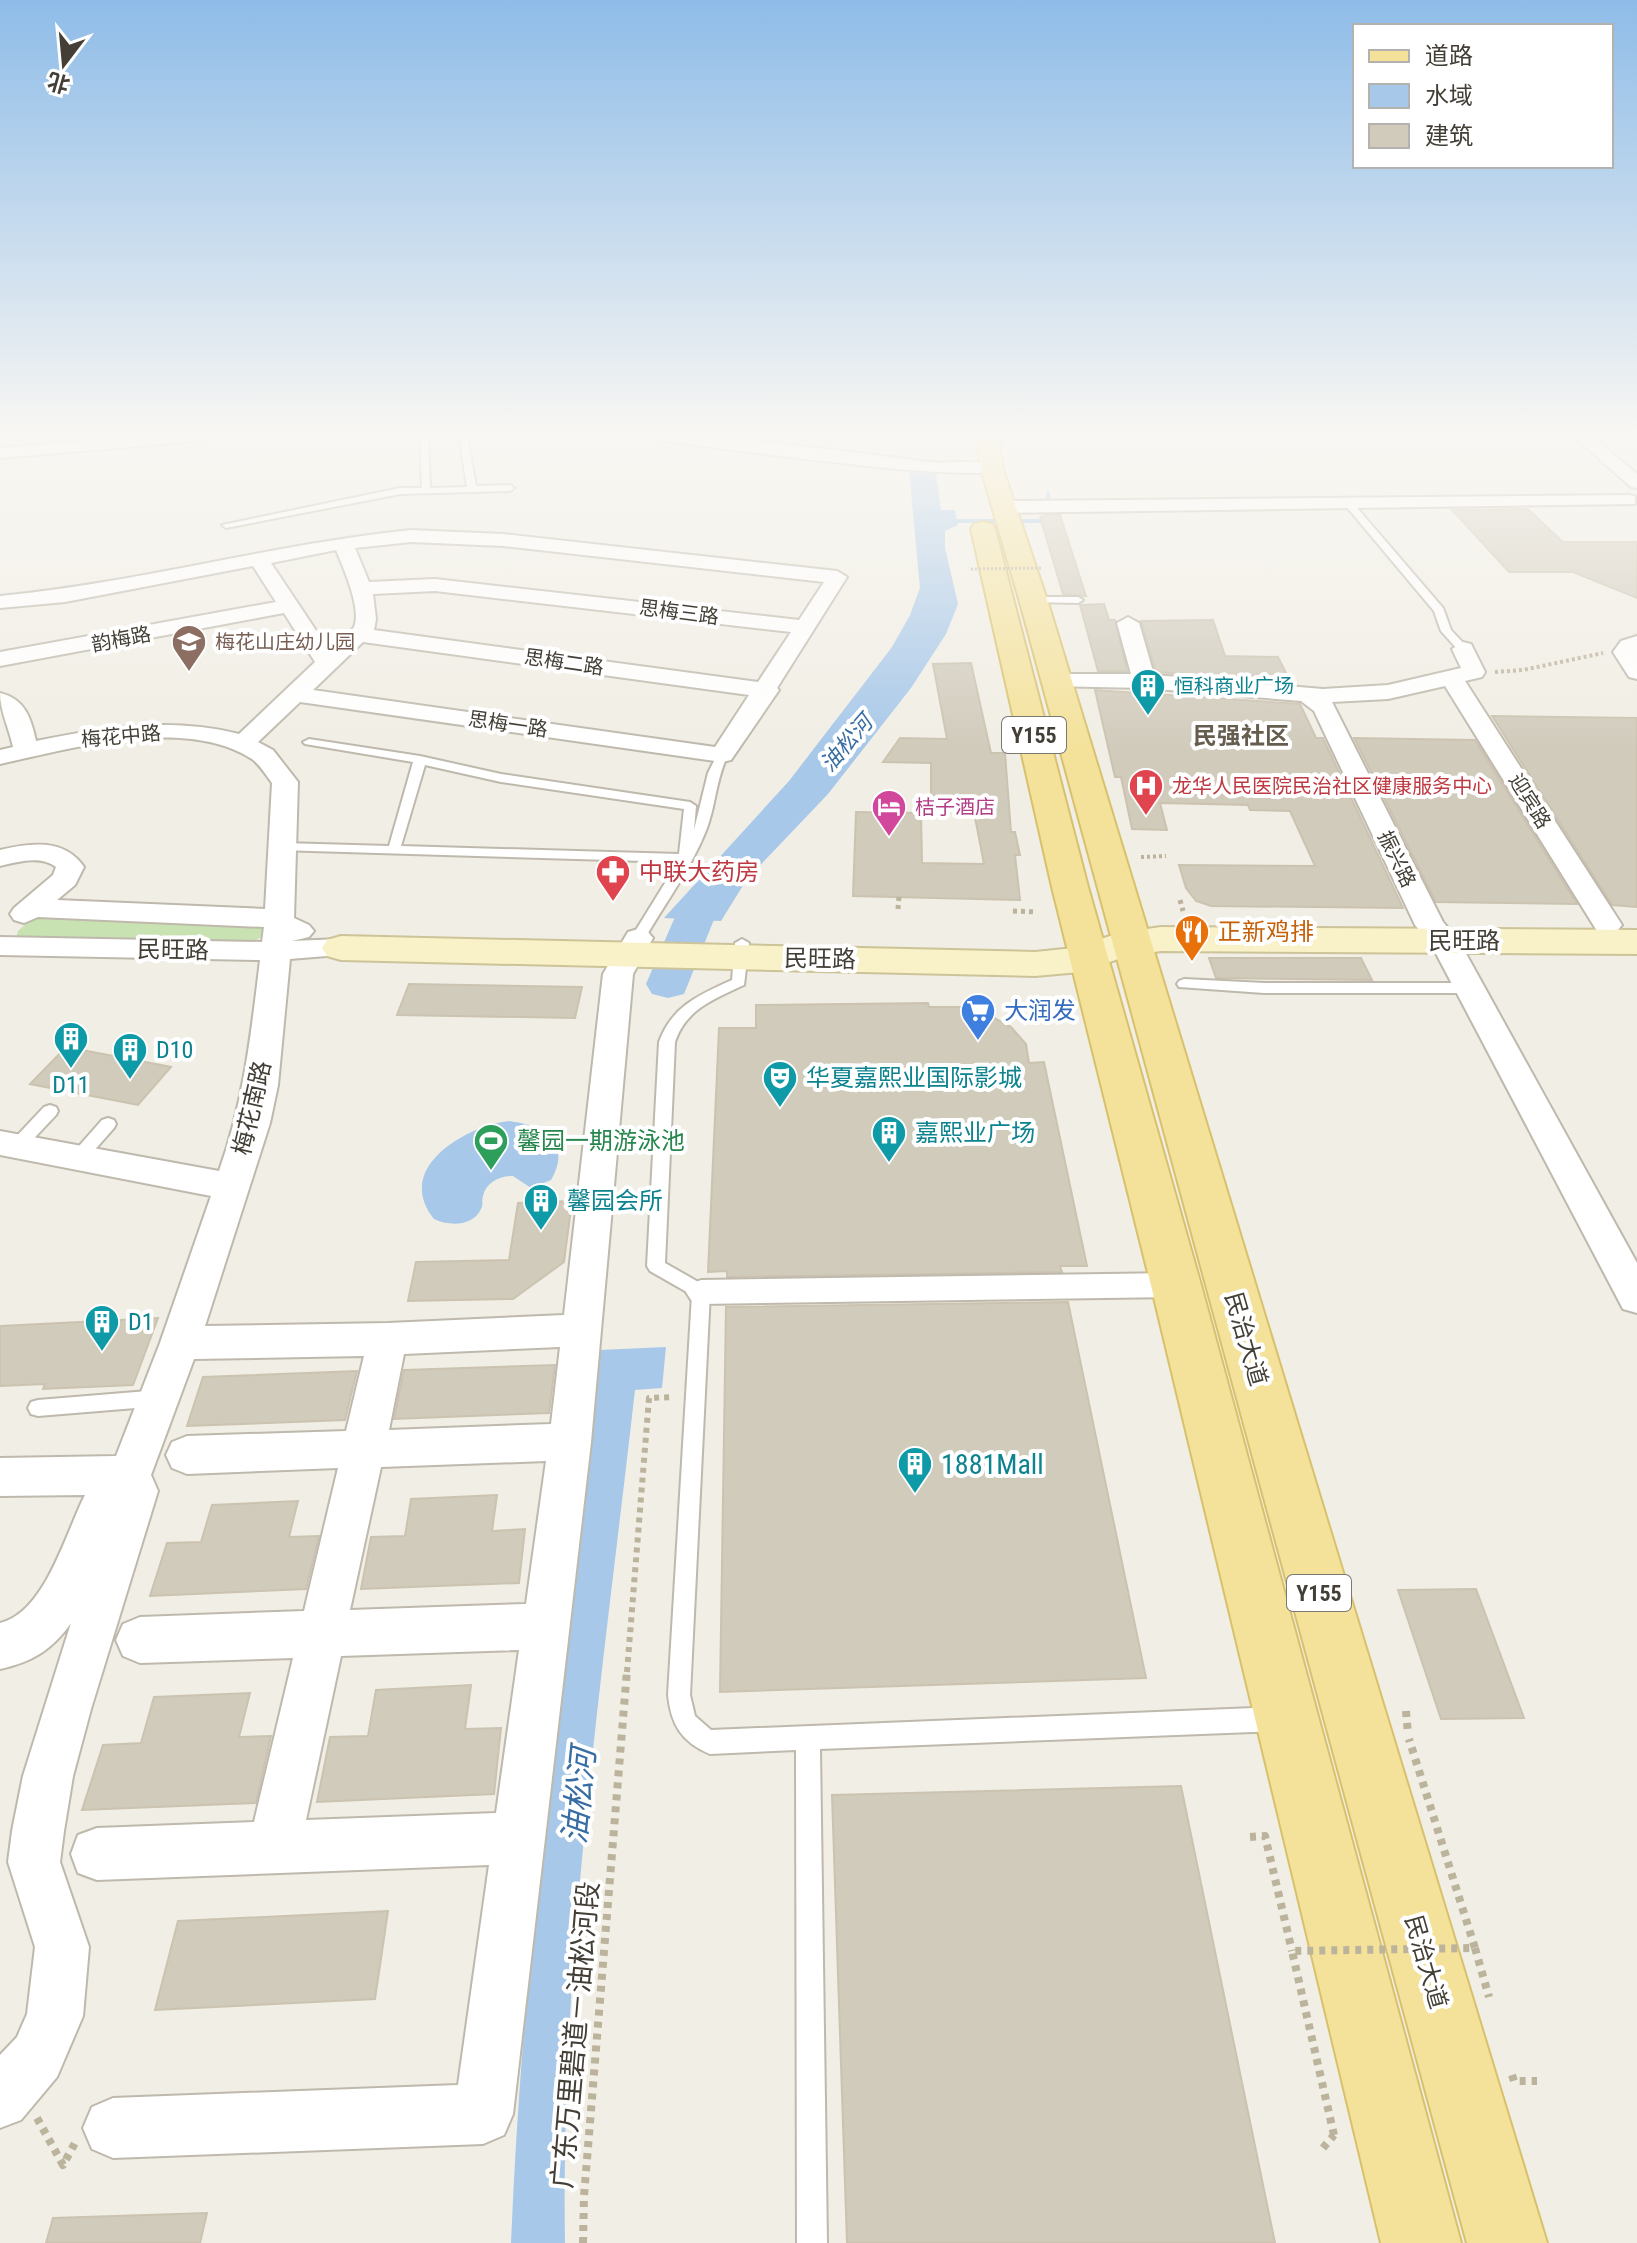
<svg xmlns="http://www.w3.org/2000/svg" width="1637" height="2243" font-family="'Roboto Condensed','Noto Sans SC',sans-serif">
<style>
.green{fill:#c8e2b2}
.water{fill:#a7c8e9}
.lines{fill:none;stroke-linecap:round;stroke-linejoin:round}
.stream{stroke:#a7c8e9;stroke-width:4}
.river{fill:#a7c8e9;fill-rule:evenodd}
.building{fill:#d1cbbc;stroke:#cbc3b0;stroke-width:2}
.service-casing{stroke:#beb9ac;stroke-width:4}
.pedestrian-casing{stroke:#beb9ac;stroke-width:4}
.minor-casing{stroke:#beb9ac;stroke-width:4}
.secondary-casing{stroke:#cdc399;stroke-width:4}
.primary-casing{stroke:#d8c16d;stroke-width:4}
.path-far3{stroke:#bcb39c;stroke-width:4;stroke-dasharray:3 3;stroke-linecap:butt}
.path-far2{stroke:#bcb39c;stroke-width:5;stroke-dasharray:4 4;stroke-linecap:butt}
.path-far1{stroke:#bcb39c;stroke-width:6;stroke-dasharray:5 5;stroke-linecap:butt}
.path{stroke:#bcb39c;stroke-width:8;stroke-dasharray:6 6;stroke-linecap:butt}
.service{fill:#fff;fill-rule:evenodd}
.pedestrian{fill:#fff;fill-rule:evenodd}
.minor{fill:#fff;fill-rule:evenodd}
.secondary{fill:#f9f1c7;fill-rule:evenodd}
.primary{fill:#f4e29b;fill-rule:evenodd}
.path-bridge-far1{stroke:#bcb39c;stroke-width:3;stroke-dasharray:2 2;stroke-linecap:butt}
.path-bridge{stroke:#bcb39c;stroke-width:8;stroke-dasharray:6 6;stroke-linecap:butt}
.labels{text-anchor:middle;stroke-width:8;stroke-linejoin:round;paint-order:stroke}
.far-street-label{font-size:20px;fill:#433f36;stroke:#fff}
.far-education-label{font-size:20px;fill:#785e54;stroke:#fff;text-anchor:start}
.far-culture-label{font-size:20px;fill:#0d838f;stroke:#fff;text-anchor:start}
.far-health-label{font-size:20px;fill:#be3a42;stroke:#fff;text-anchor:start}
.far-hotel-label{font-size:20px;fill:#b23c85;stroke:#fff;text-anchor:start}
.shield{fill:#fff;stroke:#7b7972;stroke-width:2}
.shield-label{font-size:22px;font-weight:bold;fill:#433f36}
.far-water-label{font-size:22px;font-style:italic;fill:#396ea4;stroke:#fff}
.far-quarter-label{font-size:24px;font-weight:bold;fill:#655d4e;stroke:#fff}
.health-label{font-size:24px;fill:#be3a42;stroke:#fff;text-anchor:start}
.food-label{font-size:24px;fill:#c56008;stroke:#fff;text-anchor:start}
.street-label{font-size:24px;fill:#433f36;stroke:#fff}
.shop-label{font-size:24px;fill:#366cbe;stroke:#fff;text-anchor:start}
.culture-label{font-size:24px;fill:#0d838f;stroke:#fff;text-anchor:start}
.leisure-label{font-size:24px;fill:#27864d;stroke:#fff;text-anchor:start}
.near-culture-label{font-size:28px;fill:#0d838f;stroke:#fff;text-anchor:start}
.near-street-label{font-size:28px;fill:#433f36;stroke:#fff}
.near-water-label{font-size:32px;font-style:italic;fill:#396ea4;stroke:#fff}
</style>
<rect width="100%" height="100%" fill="#f1eee5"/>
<path class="green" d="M35,916l226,8 4,10 -14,10 -235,-6 2,-7z"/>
<g class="water">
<path d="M909,471l27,2 5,37h14l3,15 -13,6v17l13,56 -12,30 -35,54 -83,106 -81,85 -26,42 -57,-3 125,-137 103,-134 18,-32 10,-27z"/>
<path d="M509,1121c33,4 64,21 42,59l-20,8 -18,-12c-13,0 -27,6 -30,20 -2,8 1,6 -2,13 -8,18 -33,17 -47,10 -41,-51 32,-93 75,-98z"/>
<path d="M666,1347l-4,41 -27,2c-32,283 -75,568 -70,853h-54c12,-299 53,-596 88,-893z"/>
</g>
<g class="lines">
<path class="stream" d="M947,521h97l4,-3v-25"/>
<path class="river" d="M737,855l14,3 6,9 -44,55 -29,72 -16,4 -16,-4 -6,-10 32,-74 45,-52z"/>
</g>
<g class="building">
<path d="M1528,509l35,33h74v56l-64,-26h-64l-57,-62z"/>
<path d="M1046,515h14l26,81 -23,-2 -23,-77z"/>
<path d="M1104,604l5,16h6l12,51h-29l-18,-66z"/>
<path d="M1213,620l12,36 53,1 13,26 -135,-11 -15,-51z"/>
<path d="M971,663l20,90h14l6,79h4l5,23h-5l5,45 -167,-4 3,-84 65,1 1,50 62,1 -13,-67 -40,-1v-33l-48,-1 17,-24 47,1 -14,-75z"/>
<path d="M1095,690l205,14 16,34h7l80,170 -192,-2 -15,-5 -10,-13 -7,-23 136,1 -25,-55 -40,-1 -2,-5 -88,-2 7,27 -35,-1 -11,-52h-6z"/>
<path d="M1492,716l145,2v189l-25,-2z"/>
<path d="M1354,738l121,2 102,164 -141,-2z"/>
<path d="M1209,958h152l11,22 -156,-2z"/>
<path d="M409,984l173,3 -7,31 -178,-3z"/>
<path d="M928,1003l1,4h32l26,7 24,13 15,17 3,19 15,-1 43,204h-27l2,6 -335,5v-6l-19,1 11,-244h37v-23z"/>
<path d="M66,1047l58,11 47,9 -33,38 -108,-21z"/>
<path d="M572,1201l-8,61 -51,37 -105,2 8,-39 93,-2 9,-57z"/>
<path d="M1068,1302l78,376 -426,14 6,-385z"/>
<path d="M158,1318l-25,67 -90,4 2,-5 -45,2v-60z"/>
<path d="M555,1365l-6,48 -155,6 10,-49z"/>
<path d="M357,1371l-12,49 -158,6 16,-49z"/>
<path d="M497,1495l-5,36 33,-2 -6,54 -158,6 10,-52 34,-1 6,-37z"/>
<path d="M298,1501l-9,36 30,-1 -13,53 -156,7 17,-53 34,-1 11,-37z"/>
<path d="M1476,1589l48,129 -83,1 -43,-129z"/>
<path d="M471,1685l-6,44 36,-1 -7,66 -177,8 13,-65 38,-1 8,-46z"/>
<path d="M250,1693l-11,44 32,-1 -15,67 -174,7 21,-65 38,-2 13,-46z"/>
<path d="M1181,1786l94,457h-428l-15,-448z"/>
<path d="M388,1911l-13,88 -220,11 23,-89z"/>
<path d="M207,2213l-7,30h-154l7,-25z"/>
</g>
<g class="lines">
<defs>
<g id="service">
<path d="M420,435h8l2,53 37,-1 -8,-52h8l9,51 34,-1 4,3 -4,3 -110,3 -174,34 -4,-3 178,-37h22z"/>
<path d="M1346,502h6l91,106 8,22 16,17v4h-8l-18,-20 -7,-20 -88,-105z"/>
<path d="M1033,597h45l5,3 -5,3 -48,-1 -2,-2z"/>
<path d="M309,739l111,17 81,18 189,28 6,4 -2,24 14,-57 10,-20 10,2c-12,23 -12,49 -21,73 -15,39 -41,74 -62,110l-7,4 -7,-4 47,-76 -400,-12 -1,-3 6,-4 106,3 24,-84 -108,-18 -2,-2zM425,765l76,17 183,27 -5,45 -278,-8z"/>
<path d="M742,939l7,4 -5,42c-30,14 -58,24 -69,57l-10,221 42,24 3,5 -20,403 5,21 16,14 567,-23 8,4 4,8 -4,8 -8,4 -458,18 7,494h-30l-1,-493 -86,4c-28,-12 -39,-29 -42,-59l24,-400 -42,-24 -3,-5 12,-224c13,-36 40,-47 73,-62l3,-37z"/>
<path d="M1184,979l80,4h205l7,5 -7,5h-205l-85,-6 -2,-3 2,-3z"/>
<path d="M50,1105l6,2 2,4 -2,4 -33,35h-12l-2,-4 2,-4 33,-35z"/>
<path d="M108,1118l6,2 2,4 -2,4 -30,34h-12l-2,-4 2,-4 30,-34z"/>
<path d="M160,1390l7,2 3,6 -3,6 -7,2 -122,10 -7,-2 -3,-6 3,-6 7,-2z"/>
</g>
<path id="pedestrian" d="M1176,1273l10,4 5,8 -5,8 -10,4 -475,7 -10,-4 -5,-8 5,-8 10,-4z"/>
<g id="minor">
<path d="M148,435h68l-8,5 -208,18v-10z"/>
<path d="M648,435c94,0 188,16 281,27 17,2 61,-4 72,7 -18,17 -301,-24 -345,-29z"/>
<path d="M1572,435h18l47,39v14l-6,-1z"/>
<path d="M1629,495l6,1v8l-632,9 -9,-6 9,-6z"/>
<path d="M411,530l92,4 334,37 10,6 -70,111 2,2 -48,70 -9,2 -422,-60 -42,40 15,8 25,32 -4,136 15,7 5,6 -5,6 -17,4 49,-2 10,3 5,6 -5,6 -61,5 -12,126 -8,38 -65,203 183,-3 176,-8 39,-341 25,-42 10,-3 10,3 5,6 -20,36 -42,468 -78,672 -9,21 -21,9 -370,14 -21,-9 -9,-21 9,-21 21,-9 345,-13 31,-220 -392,15 -19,-7 -7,-19 7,-19 19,-7 157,-6 39,-164 -153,5 -17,-7 -7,-16 7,-16 17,-7 164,-6 34,-143 -151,6 -15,-6 -6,-13 6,-13 15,-6 159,-5 18,-75 -170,3 -43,116 7,16 -67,218 -18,67 -9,55 -4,31 29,85 -6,69 -26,61 -36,43 -21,8v-73l17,-18 10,-23 8,-67 -27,-85 4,-31 11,-55 48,-153c-19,27 -39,39 -71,46v-46c45,-10 66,-91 85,-128l-85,1v-38l116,-2 44,-113 51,-147 -211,-41v-24l219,40c25,-70 32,-137 41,-211l-260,-5v-18l262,5 2,-15 -226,-10 -14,6 -10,-3 -4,-6 4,-6 39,-33 3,-8c-16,-12 -38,-5 -56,-1v-16c31,-7 64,-12 84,17l-9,18 -18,15 208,9 7,-126c-6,-8 -12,-18 -20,-24 -66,-43 -180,-11 -252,5v-14l13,-3c-4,-19 -13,-36 -13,-54 25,6 31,25 36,48 68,-14 135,-24 203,-7l76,-72 -31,-49 -284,53v-14l276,-50 -23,-36 -188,36 -65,6v-12c138,-13 273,-52 411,-66zM411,542l92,4 321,36 -25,38 -364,-41 -66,3 -14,-34zM336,550c7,17 26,59 18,77 -5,8 -18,16 -25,23l-58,-87zM435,591l356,41 -33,50 -384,-52 2,-11 -3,-25zM363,642l386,53 -34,52 -402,-57zM560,1347l-9,77 -162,6 15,-76zM546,1461l-20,143 -176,6 31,-143zM519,1650l-23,163 -190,7 35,-164z"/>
<path d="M1128,617l11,6 15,52 169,14 65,-4 73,-17 -9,-19 11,-7 8,2 14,28 -3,5 -17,4 157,244 -5,6 -10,3 -10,-3 -152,-245 -57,13 -56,3 111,220 16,19 178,322v50l-14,-4 -192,-365 -16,-19 -101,-214 -13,-10 -157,-13 -97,-2 -3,-5 3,-5 8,-2h76l-14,-51z"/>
<path d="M1637,636v43l-8,-2 -16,-25 8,-11z"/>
</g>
<path id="secondary" d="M1161,927l476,3v24l-476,-3 -34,5 -47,16 -45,4 -694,-16 -14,-4 -5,-8 5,-8 14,-4 694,16 39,-4 45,-15z"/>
<g id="primary">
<path d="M976,435h22l5,34 46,137 498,1637h-80l-446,-1637 -40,-137z"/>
<path d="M983,522l9,2 3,5 93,358 113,398 260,958h-80l-230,-958 -99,-398 -81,-358 3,-5z"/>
</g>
</defs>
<use href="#service" class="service-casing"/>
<use href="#pedestrian" class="pedestrian-casing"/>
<use href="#minor" class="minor-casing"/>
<use href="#secondary" class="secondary-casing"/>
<use href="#primary" class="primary-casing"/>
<g class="path-far3">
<path d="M1495,672l28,-2 80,-17"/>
<path d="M1141,857l25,-1"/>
</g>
<g class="path-far2">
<path d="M1180,900l3,11"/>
<path d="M898,909l1,-12"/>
<path d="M1013,911l24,1"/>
</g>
<path class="path-far1" d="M627,1672l22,-274 25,-1"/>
<g class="path">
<path d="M1406,1711l2,23"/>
<path d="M1250,1837l15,-1 27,115"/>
<path d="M1475,1948l14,49"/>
<path d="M1512,2075l2,6h23"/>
<path d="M37,2118l26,47 12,-22"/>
<path d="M1323,2148l11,-13"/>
<path d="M583,2243l1,-47 43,-526"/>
</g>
<use href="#service" class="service"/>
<use href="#pedestrian" class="pedestrian"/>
<use href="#minor" class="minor"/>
<use href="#secondary" class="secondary"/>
<use href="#primary" class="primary"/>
<path class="path-bridge-far1" d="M971,569l70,-1"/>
<path class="path-bridge" d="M1334,2135l-42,-184 183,-3 -66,-209"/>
</g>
<linearGradient id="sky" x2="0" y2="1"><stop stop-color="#8ebce8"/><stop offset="0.58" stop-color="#f9f7f3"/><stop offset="1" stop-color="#f9f7f3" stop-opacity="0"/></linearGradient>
<rect width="1637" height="749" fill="url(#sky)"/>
<defs>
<symbol id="school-pin" viewBox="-11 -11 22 30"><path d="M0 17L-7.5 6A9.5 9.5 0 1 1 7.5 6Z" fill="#8d6e63" stroke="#fff"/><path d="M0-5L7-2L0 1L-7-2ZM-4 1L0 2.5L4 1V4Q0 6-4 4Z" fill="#fff"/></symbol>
<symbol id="building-pin" viewBox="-11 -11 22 30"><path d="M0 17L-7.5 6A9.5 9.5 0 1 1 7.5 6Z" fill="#0f9aa8" stroke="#fff"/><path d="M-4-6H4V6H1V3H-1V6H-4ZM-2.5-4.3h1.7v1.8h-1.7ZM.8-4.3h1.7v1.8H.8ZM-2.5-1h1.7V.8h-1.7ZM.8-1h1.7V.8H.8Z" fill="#fff"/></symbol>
<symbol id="hospital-pin" viewBox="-11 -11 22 30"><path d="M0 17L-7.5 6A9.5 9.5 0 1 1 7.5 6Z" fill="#e0444e" stroke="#fff"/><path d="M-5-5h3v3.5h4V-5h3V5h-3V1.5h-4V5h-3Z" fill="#fff"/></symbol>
<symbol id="hotel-pin" viewBox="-11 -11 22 30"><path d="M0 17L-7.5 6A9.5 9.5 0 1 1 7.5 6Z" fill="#d1479c" stroke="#fff"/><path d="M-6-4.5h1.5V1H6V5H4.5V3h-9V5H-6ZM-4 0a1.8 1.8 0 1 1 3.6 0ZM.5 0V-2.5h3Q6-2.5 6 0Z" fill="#fff"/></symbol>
<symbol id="pharmacy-pin" viewBox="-11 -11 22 30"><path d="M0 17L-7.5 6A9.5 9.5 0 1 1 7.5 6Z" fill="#e0444e" stroke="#fff"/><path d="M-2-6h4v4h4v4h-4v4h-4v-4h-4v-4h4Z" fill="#fff"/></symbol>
<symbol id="restaurant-pin" viewBox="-11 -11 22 30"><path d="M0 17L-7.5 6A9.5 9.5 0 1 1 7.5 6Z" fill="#e8710a" stroke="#fff"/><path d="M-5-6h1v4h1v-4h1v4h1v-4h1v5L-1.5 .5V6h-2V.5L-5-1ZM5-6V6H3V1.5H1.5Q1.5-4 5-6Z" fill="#fff"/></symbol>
<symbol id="supermarket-pin" viewBox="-11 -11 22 30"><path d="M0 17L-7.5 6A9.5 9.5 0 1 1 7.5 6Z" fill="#3f7fe0" stroke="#fff"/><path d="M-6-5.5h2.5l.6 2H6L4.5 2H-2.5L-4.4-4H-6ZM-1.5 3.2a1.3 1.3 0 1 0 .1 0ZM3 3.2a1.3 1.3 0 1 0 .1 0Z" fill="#fff"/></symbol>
<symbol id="theatre-pin" viewBox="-11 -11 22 30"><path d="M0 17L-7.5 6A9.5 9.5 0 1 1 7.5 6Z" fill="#0f9aa8" stroke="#fff"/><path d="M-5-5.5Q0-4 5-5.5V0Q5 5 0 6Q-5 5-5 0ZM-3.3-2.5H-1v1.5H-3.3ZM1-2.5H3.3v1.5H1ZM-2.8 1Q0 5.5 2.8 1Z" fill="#fff"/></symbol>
<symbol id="stadium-pin" viewBox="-11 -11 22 30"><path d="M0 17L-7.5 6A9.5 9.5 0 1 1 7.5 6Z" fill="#2e9e5b" stroke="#fff"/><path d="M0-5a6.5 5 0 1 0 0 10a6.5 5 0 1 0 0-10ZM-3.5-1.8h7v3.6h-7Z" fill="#fff"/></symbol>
</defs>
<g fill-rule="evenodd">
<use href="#school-pin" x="169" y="622" width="40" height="54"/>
<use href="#building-pin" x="1128" y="666" width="40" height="54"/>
<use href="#hospital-pin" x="1126" y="766" width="40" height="54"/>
<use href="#hotel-pin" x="869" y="787" width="40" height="54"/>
<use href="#pharmacy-pin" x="593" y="852" width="40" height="54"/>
<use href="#restaurant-pin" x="1172" y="912" width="40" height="54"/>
<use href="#supermarket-pin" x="958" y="991" width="40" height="54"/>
<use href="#building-pin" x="51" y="1019" width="40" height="54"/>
<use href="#building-pin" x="110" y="1030" width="40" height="54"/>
<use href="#theatre-pin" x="760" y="1058" width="40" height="54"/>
<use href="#building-pin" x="869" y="1113" width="40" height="54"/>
<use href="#stadium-pin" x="471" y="1121" width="40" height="54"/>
<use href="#building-pin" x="521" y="1181" width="40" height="54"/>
<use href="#building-pin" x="82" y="1302" width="40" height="54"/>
<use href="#building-pin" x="895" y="1444" width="40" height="54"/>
</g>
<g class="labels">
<g class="far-street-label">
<text transform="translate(679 612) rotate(7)" y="7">思梅三路</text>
<text transform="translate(121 639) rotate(-11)" y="7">韵梅路</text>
<text transform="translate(564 662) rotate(8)" y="7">思梅二路</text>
<text transform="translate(508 724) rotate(8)" y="7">思梅一路</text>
<text transform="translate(121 736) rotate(-5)" y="7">梅花中路</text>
<text transform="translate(1530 801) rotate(58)" y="7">迎宾路</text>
<text transform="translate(1397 859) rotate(64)" y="7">振兴路</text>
</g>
<g class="far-education-label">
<text x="215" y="649">梅花山庄幼儿园</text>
</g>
<g class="far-culture-label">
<text x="1174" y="693">恒科商业广场</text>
</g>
<g class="far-health-label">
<text x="1172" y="793">龙华人民医院民治社区健康服务中心</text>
</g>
<g class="far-hotel-label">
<text x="915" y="814">桔子酒店</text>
</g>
<g class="shield">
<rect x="1002" y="717" width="64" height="36" rx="6"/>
<rect x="1287" y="1575" width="64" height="36" rx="6"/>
</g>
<g class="shield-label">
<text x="1034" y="743">Y155</text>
<text x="1319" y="1601">Y155</text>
</g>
<g class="far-water-label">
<text transform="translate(846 743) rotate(-49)" y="8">油松河</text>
</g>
<g class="far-quarter-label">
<text x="1241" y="744">民强社区</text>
</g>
<g class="health-label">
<text x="639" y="880">中联大药房</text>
</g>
<g class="food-label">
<text x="1218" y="940">正新鸡排</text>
</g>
<g class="street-label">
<text x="1464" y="949">民旺路</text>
<text transform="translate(173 950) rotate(1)" y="8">民旺路</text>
<text transform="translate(820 959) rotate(1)" y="8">民旺路</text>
<text transform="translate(252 1108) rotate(-77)" y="8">梅花南路</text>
<text transform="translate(1246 1339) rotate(74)" y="8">民治大道</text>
<text transform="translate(1426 1962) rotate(74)" y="8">民治大道</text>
</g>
<g class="shop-label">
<text x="1004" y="1019">大润发</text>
</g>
<g class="culture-label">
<text x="156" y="1058">D10</text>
<text x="806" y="1086">华夏嘉熙业国际影城</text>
<text x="71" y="1093" text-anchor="middle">D11</text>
<text x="915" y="1141">嘉熙业广场</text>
<text x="567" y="1209">馨园会所</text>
<text x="128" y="1330">D1</text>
</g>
<g class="leisure-label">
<text x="517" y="1149">馨园一期游泳池</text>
</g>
<g class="near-culture-label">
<text x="941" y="1474">1881Mall</text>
</g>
<g class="near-street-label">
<text transform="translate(575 2035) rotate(-85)" y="10">广东万里碧道－油松河段</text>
</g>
<g class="near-water-label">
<text transform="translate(579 1796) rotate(-84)" y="11">油松河</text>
</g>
</g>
<rect x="1353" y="24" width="260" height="144" fill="#ffffff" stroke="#b4b2af" stroke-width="2"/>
<rect x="1369" y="50" width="40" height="12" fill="#f4e29b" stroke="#b4b2af" stroke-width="2"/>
<text x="1425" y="64" font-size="24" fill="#433f36">道路</text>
<rect x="1369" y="84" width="40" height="24" fill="#a7c8e9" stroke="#b4b2af" stroke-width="2"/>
<text x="1425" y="104" font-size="24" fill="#433f36">水域</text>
<rect x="1369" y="124" width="40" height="24" fill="#d1cbbc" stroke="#b4b2af" stroke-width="2"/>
<text x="1425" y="144" font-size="24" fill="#433f36">建筑</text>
<g transform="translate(64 64) rotate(196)" stroke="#ffffff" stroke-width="6" paint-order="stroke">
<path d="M0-6L14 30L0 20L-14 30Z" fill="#433f36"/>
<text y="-12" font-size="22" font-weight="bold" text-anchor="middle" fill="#433f36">北</text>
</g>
</svg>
